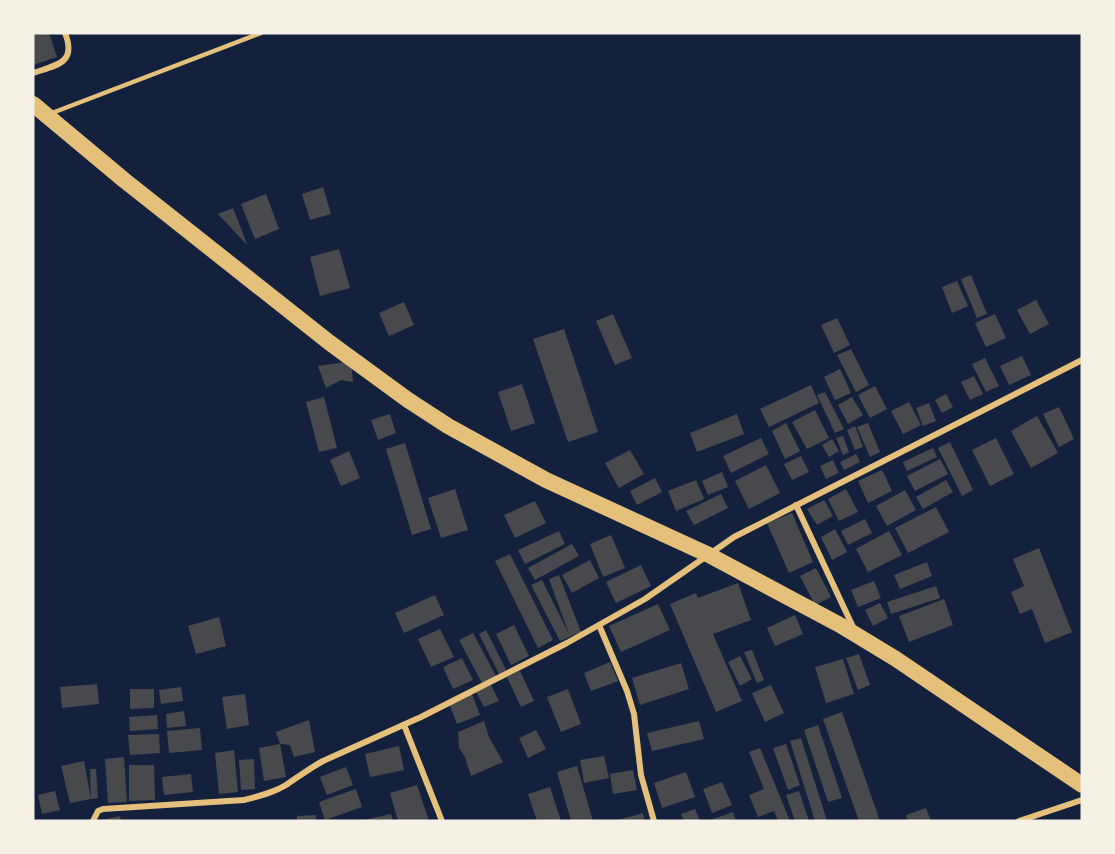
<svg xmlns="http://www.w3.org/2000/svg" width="1115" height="854" font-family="'Varela Round',sans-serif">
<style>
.building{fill:#48494c}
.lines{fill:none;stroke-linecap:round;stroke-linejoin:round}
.service{stroke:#e5c07b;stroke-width:4.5}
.minor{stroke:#e5c07b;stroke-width:6}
.trunk{stroke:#e5c07b;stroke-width:16}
</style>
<rect width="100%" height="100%" fill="#14213d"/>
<g class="building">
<path d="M33,33h16l8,24 -24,8z"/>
<path d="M323,187l8,27 -21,6 -8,-26z"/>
<path d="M266,194l13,35 -24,10 -14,-35z"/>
<path d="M233,208l14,36v1l-29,-31z"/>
<path d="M339,249l11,39 -30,8 -10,-39z"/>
<path d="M971,275l16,39 -10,4 -16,-39z"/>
<path d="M957,281l11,25 -16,7 -10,-26z"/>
<path d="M1036,300l13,24 -19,10 -13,-24z"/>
<path d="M404,302l10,23 -25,11 -10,-23z"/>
<path d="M613,314l19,44 -17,7 -19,-44z"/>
<path d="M995,314l11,24 -20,9 -11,-24z"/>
<path d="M837,318l13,27 -16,8 -13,-28z"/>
<path d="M564,329l34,103 -30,10 -35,-103z"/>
<path d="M851,349l18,36 -13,7 -19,-37z"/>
<path d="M1022,356l9,19 -22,10 -9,-19z"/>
<path d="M985,358l14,28 -13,6 -14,-28z"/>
<path d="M351,361l2,21 -12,-2 -15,8 -8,-22z"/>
<path d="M840,369l11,24 -16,7 -11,-23z"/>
<path d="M974,376l9,18 -13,6 -9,-18z"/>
<path d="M522,384l13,39 -24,8 -13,-39z"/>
<path d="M811,385l8,18 -50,24 -9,-18z"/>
<path d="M875,386l12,23 -17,9 -12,-23z"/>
<path d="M825,392l19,37 -9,4 -18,-38z"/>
<path d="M946,394l7,13 -11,6 -7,-13z"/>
<path d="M324,397l13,51 -18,4 -13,-50z"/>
<path d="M852,397l11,18 -15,9 -10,-19z"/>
<path d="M909,402l12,23 -18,9 -12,-23z"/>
<path d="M929,403l7,18 -13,5 -7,-18z"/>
<path d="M1059,407l15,32 -15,8 -16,-33z"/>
<path d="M815,410l14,28 -22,11 -15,-27z"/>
<path d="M390,414l6,19 -18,7 -7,-20z"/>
<path d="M737,414l7,20 -47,18 -7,-19z"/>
<path d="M1037,416l21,37 -27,15 -20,-37z"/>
<path d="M786,423l14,28 -15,8 -13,-28z"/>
<path d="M868,423l12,29 -10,5 -13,-30z"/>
<path d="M855,426l8,21 -8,3 -8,-20z"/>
<path d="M843,436l6,16 -6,3 -7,-17z"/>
<path d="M761,438l8,16 -38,19 -8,-17z"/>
<path d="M996,438l18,36 -24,12 -18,-36z"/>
<path d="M832,439l7,12 -10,6 -7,-12z"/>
<path d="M950,442l23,48 -11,6 -24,-48z"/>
<path d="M405,443l26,86 -19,6 -26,-86z"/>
<path d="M933,448l4,9 -30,14 -4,-9z"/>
<path d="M630,450l14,24 -25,14 -14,-25z"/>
<path d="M349,451l11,27 -19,8 -11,-26z"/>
<path d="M856,454l4,8 -16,8 -4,-8z"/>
<path d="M801,456l8,16 -17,8 -8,-16z"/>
<path d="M940,459l8,15 -33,17 -8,-15z"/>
<path d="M833,460l6,13 -13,6 -6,-13z"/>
<path d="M766,465l14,28 -31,16 -14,-28z"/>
<path d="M882,470l10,21 -24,12 -10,-22z"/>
<path d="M722,472l6,15 -20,8 -6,-14z"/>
<path d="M655,478l7,14 -25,13 -7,-14z"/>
<path d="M696,480l8,19 -28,12 -8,-20z"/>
<path d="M946,480l7,12 -30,17 -7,-12z"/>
<path d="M455,489l13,41 -27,8 -13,-40z"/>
<path d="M846,489l12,23 -19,9 -11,-22z"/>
<path d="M905,490l11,20 -29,16 -11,-20z"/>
<path d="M721,494l7,14 -34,17 -8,-14z"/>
<path d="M824,500l9,16 -16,9 -10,-16z"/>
<path d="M535,501l11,22 -31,15 -11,-23z"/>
<path d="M936,507l13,25 -41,21 -13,-25z"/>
<path d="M792,513l21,49 -24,11 -22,-50z"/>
<path d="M865,519l7,14 -24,12 -7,-14z"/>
<path d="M835,529l12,23 -15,8 -11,-23z"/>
<path d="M559,531l6,13 -40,20 -7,-14z"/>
<path d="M889,531l13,24 -34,17 -12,-23z"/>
<path d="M611,535l14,33 -22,9 -13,-33z"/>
<path d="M572,544l7,12 -44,24 -7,-12z"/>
<path d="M1039,548l33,84 -27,11 -13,-34 -12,5 -9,-22 13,-6 -11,-27z"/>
<path d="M510,554l43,86 -15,8 -43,-87z"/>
<path d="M590,560l9,18 -27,15 -10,-18z"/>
<path d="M927,562l5,14 -32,13 -6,-14z"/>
<path d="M641,565l10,21 -35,17 -10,-21z"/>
<path d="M816,568l15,29 -16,8 -15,-29z"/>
<path d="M559,575l22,57 -21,9 -29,-56 11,-5 27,54 -20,-55z"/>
<path d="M874,581l7,17 -23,9 -7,-17z"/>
<path d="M738,583l13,37 -38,14 29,67 -26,11 -46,-108 26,-11 2,5z"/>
<path d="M936,586l4,12 -49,16 -4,-12z"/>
<path d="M435,595l9,20 -40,18 -9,-20z"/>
<path d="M944,599l9,26 -44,17 -10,-26z"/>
<path d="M880,603l8,15 -15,8 -8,-16z"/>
<path d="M658,604l12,26 -49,22 -12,-26z"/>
<path d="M795,615l8,19 -28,12 -8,-18z"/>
<path d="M219,617l7,29 -30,8 -8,-28z"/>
<path d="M514,625l15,31 -18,9 -15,-31z"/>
<path d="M440,629l14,28 -23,10 -13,-28z"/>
<path d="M486,630l20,40 -7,4 -20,-40z"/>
<path d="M473,633l23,43 -14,7 -23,-43z"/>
<path d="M752,650l12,30 -7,3 -13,-31z"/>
<path d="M859,654l11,31 -12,5 -12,-32z"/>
<path d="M740,656l12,23 -12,7 -12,-24z"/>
<path d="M462,658l11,22 -20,9 -10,-22z"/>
<path d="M843,659l11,35 -28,9 -11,-36z"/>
<path d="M610,662l8,19 -27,10 -7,-18z"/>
<path d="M681,663l8,26 -49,16 -8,-27z"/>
<path d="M520,671l14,30 -13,6 -14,-30z"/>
<path d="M97,684l2,20 -37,4 -2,-21z"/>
<path d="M491,685l8,16 -15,6 -8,-15z"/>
<path d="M771,685l13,28 -19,9 -13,-29z"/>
<path d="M181,687l2,14 -22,3 -2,-14z"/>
<path d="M130,689h24v19l-24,1z"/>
<path d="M568,689l13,35 -20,8 -14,-35z"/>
<path d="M245,694l4,31 -22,4 -5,-32z"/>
<path d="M472,694l8,21 -23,9 -8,-21z"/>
<path d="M184,711l2,15 -19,2 -1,-14z"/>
<path d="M842,712l38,109h-21l-36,-102z"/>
<path d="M157,715l1,14 -28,2 -1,-14z"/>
<path d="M309,720l6,32 -21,5 -4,-12 -10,-1 -4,-12z"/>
<path d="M484,721l5,16 14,25 -32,14 -6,-19 -6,-9 -1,-16z"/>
<path d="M699,721l5,18 -52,12 -5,-18z"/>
<path d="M818,725l24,73 -14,4 -24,-72z"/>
<path d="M200,728l2,22 -33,3 -2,-22z"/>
<path d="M536,730l10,19 -18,9 -9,-20z"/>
<path d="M159,734l1,19 -30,2 -2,-20z"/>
<path d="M801,738l26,83h-12l-25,-80z"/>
<path d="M280,744l6,33 -22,4 -5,-33z"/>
<path d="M786,744l14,41 -12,5 -15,-42z"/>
<path d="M399,746l5,24 -34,7 -5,-23z"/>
<path d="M760,748l30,73h-12l-4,-10 -16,6 -9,-22 15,-6 -15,-37z"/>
<path d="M234,750l4,42 -19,2 -4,-41z"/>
<path d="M604,756l5,22 -25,5 -4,-23z"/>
<path d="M124,757l3,45 -19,1 -3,-44z"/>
<path d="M254,759l1,30 -14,1 -2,-30z"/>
<path d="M84,761l7,38 -21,4 -9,-37z"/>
<path d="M129,765h25l1,35 -26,1z"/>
<path d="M577,766l16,55h-22l-14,-49z"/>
<path d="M346,767l7,18 -26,10 -7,-18z"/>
<path d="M90,769h6l2,29 -7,1z"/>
<path d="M633,770l4,20 -24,4 -3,-20z"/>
<path d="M686,772l9,25 -33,11 -8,-25z"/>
<path d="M191,774l2,18 -29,3 -2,-18z"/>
<path d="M722,782l10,23 -20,8 -9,-24z"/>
<path d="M417,785l12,36h-31l-8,-28z"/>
<path d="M550,787l11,34h-24l-9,-27z"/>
<path d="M356,789l6,18 -37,13 -6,-18z"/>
<path d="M55,791l5,19 -18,4 -4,-19z"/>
<path d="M799,791l10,30h-14l-9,-26z"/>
<path d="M926,808l5,13h-23l-2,-6z"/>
<path d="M695,809l5,12h-16l-3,-7z"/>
<path d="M733,812l3,9h-28z"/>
<path d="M643,813l2,8h-27v-1z"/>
<path d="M391,814l2,7h-29v-1z"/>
<path d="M316,815v6h-19v-5z"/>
<path d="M120,816l1,5h-20v-1z"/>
</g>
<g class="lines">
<path class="service" d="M52,113l209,-80"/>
<g class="minor">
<path d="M33,73c24,-8 44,-10 32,-40"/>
<path d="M796,505l57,122"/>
<path d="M599,625l28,66 7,23 7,61 13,46"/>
<path d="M404,725l38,96"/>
<path d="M93,821l5,-10 5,-2 141,-9c15,-4 29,-7 42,-15 12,-8 24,-17 37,-24l98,-44 146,-74 78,-44 89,-62 348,-177"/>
<path d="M1019,821l63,-21"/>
</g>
<path class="trunk" d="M33,104l91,76 206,163 78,57 40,26 98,54 163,75 131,70 56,34 186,126"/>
</g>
<rect width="1115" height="854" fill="none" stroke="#f6f1e7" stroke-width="69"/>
</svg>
